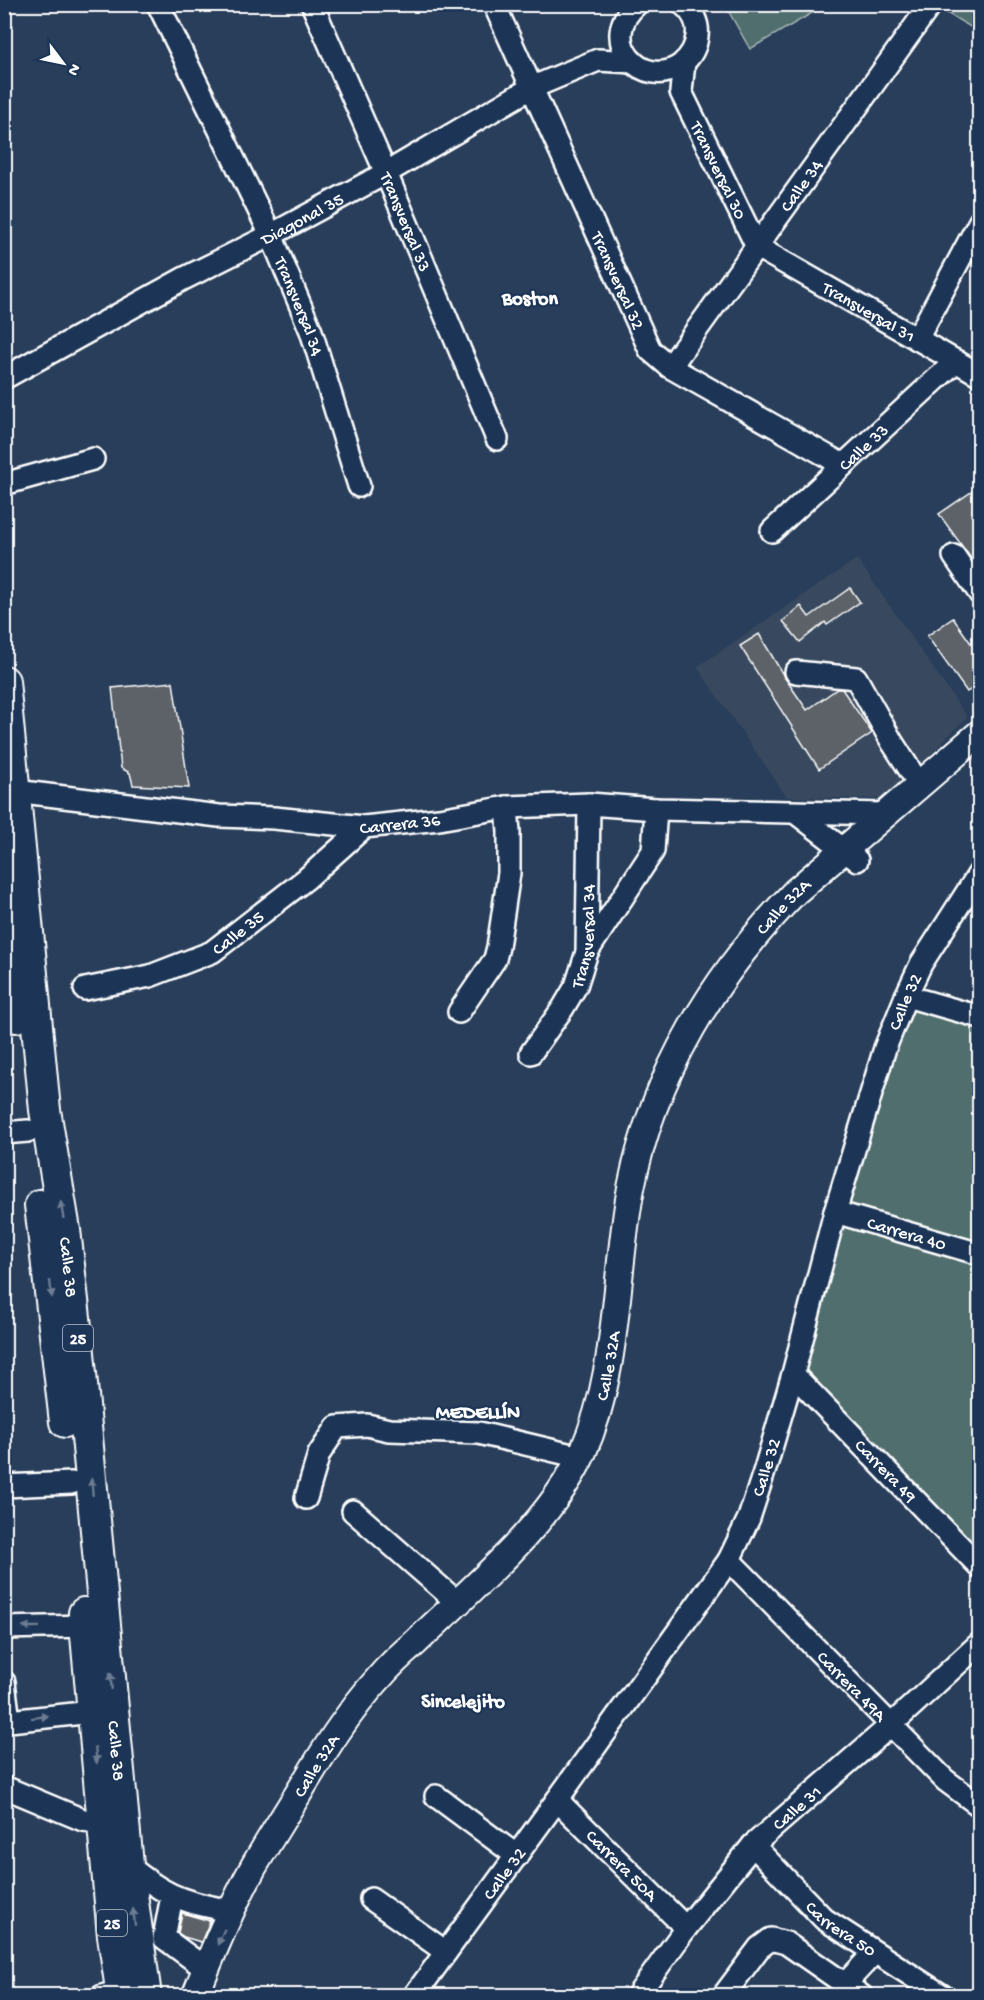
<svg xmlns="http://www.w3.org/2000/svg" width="984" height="2000" font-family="'Gochi Hand',sans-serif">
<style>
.built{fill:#38495e}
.green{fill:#506e6d;stroke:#a8b6b6;stroke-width:1.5}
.building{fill:#5b6267;stroke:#fff;stroke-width:1.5}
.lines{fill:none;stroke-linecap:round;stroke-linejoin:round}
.minor-casing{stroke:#fff;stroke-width:26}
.major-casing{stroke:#fff;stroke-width:30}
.highway-casing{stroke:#fff;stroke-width:34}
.minor{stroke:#1d3557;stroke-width:21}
.major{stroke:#1d3557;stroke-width:26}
.highway{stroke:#1d3557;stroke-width:30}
.oneway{fill:#6c7c92}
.labels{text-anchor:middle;stroke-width:4.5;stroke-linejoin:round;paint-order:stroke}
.shield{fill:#1d3557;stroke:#bbc2cd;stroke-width:1.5}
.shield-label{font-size:16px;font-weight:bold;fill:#fff}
.street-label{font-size:18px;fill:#fff;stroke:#1d3557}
.neighbourhood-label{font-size:20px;font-weight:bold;fill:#fff;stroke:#1d3557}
</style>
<rect width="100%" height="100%" fill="#293e5a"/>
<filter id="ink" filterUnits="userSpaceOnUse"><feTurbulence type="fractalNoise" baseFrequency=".0167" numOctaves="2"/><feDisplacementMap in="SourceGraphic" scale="12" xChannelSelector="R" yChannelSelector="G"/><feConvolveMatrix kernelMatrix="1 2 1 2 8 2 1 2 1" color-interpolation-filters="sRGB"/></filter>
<g filter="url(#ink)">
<path class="built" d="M857,559l110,158 -80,82 -100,-2 -90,-130z"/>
<g class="green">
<path d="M725,5h101l-76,44z"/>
<path d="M933,5h46v27z"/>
<path d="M906,996l73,21v550l-186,-193z"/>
</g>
<g class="building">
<path d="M980,486v85l-41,-57z"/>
<path d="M850,588l10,14 -33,23 -2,-3 -25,20 -17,-21 18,-15 8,11z"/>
<path d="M953,618l27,38v27l-13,9 -40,-56z"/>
<path d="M759,634l26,44 22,32 30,-21h5l30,44 -53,36 -79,-123z"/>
<path d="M173,682l16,106 -56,-3 -3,-12 -9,-5 -9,-80z"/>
<path d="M182,1913l28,8 -9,21 -17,-5 -6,-4z"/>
</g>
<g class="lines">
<defs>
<g id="minor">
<path id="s1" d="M158,4l113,231 40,96 48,155"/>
<path id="s2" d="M312,4l74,169 111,266"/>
<path id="s3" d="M494,4l156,346 20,17 173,98"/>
<path d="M637,4c-42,36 7,89 45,60 8,-7 14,-17 15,-28 2,-12 -4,-24 -14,-32"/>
<path id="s4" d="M684,62l-3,30 76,155 223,128"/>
<path d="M917,339l63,-118"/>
<path id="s5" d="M670,367l261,-363"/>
<path id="s6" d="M4,378l179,-99 88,-44 115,-62 145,-85 67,-28 35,2"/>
<path d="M4,484l89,-25"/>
<path id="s7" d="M772,531l184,-170"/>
<path d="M954,556l26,38"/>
<path d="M796,672l60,6 36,64 27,42"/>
<path id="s8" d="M4,791h11l204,25 55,2 90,9 75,-8 68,-12 82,-3 67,5 228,5"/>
<path d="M796,813l61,47"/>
<path d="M587,952l66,-101 3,-42"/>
<path id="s9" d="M85,989l65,-13 62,-24 94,-73 58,-52"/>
<path d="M906,996l74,21"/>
<path d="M459,1012l36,-53 3,-12 11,-74v-41l-2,-25"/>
<path id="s10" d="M531,1053l32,-45 13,-22 11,-34 2,-148"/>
<path d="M4,1133l24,-2"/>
<path id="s11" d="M835,1212l145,42"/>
<path id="s12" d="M793,1374l187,193"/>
<path d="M4,1486l68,-3"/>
<path d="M306,1498l13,-44 18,-27 30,-2 22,5 90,3 101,24"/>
<path d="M353,1511l104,91"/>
<path id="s13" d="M729,1560l216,220 35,26"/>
<path d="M4,1628l81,-2"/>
<path d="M4,1682l5,39 83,-9"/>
<path d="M4,1787l79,33 20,3"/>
<path d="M436,1796l81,60"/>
<path id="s14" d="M557,1800l129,128"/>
<path id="s15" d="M753,1845l71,74 119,77"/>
<path d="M123,1862c10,7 19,15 30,22 24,17 51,22 79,27"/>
<path d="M172,1896l-8,42 42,31"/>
<path d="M371,1899l75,53"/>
<path d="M846,1983l28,-30"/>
<path d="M102,1996l19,-5"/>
<path id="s16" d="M414,1996l143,-196 172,-240 20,-42 16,-49 28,-95 42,-162 50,-164 21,-52 15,-32 59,-92"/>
<path id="s17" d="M637,1996l49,-68 67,-83 137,-119 90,-83"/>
<path d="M723,1996l36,-48 12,-9 15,4 76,53"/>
</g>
<g id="major">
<path id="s18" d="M195,1996c18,-44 36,-89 59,-130 14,-24 29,-48 44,-72 24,-40 49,-81 81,-116 11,-13 24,-25 37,-36 57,-55 132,-116 166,-188 38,-84 32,-177 49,-266 22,-113 84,-214 164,-296l185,-159"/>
</g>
<g id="highway">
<path id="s19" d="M4,681l41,429 20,120 14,123 49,512 18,131"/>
<path d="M4,919l12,98"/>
<path d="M40,1205l25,217"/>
<path d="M84,1613l29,323 9,60"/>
</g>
</defs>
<use href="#minor" class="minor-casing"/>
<use href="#major" class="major-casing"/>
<use href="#highway" class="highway-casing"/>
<use href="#minor" class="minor"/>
<use href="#major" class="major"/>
<use href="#highway" class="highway"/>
</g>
<defs><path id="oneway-solid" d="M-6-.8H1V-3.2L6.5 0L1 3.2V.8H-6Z" transform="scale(1.5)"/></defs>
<g class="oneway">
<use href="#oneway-solid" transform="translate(62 1210) rotate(-99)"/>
<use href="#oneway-solid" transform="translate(51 1289) rotate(83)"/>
<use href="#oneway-solid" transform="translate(92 1487) rotate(-95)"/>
<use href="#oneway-solid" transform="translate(31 1627) rotate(179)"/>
<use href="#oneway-solid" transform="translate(111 1681) rotate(-95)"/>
<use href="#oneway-solid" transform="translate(40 1717) rotate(-7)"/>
<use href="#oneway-solid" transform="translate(96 1755) rotate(84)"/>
<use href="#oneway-solid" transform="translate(134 1917) rotate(-97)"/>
<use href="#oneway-solid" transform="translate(221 1937) rotate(114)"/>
</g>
</g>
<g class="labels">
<g class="shield">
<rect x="63" y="1325" width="30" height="26" rx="4.5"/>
<rect x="97" y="1910" width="30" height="26" rx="4.5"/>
</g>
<g class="shield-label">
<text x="78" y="1344">25</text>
<text x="112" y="1929">25</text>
</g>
<g class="street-label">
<text dy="6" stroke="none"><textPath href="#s4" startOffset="117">Transversal 30</textPath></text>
<text dy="6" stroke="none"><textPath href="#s5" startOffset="224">Calle 34</textPath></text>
<text dy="6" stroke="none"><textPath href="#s6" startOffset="338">Diagonal 35</textPath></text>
<text dy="6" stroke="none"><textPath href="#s2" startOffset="237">Transversal 33</textPath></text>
<text dy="6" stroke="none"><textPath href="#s3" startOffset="303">Transversal 32</textPath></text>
<text dy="6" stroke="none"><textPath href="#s1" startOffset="334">Transversal 34</textPath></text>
<text dy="6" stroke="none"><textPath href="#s4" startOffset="332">Transversal 31</textPath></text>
<text dy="6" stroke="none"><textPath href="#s7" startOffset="124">Calle 33</textPath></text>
<text dy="6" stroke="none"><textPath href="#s8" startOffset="398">Carrera 36</textPath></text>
<text dy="6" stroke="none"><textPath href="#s18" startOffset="1269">Calle 32A</textPath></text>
<text dy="6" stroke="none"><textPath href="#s9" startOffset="165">Calle 35</textPath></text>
<text dy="6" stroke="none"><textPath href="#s10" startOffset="132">Transversal 34</textPath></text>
<text dy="6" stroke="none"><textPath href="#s16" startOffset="1124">Calle 32</textPath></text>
<text dy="6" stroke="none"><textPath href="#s11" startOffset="75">Carrera 40</textPath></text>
<text dy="6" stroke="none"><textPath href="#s19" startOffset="590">Calle 38</textPath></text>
<text dy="6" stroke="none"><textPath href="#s18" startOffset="765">Calle 32A</textPath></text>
<text dy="6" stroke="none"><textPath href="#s16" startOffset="638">Calle 32</textPath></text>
<text dy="6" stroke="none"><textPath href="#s12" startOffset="134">Carrera 49</textPath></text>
<text dy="6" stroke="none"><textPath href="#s13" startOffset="176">Carrera 49A</textPath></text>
<text dy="6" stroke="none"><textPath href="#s19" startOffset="1076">Calle 38</textPath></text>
<text dy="6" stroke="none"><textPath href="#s18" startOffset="261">Calle 32A</textPath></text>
<text dy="6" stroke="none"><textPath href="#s17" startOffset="248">Calle 31</textPath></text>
<text dy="6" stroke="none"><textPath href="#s14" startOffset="92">Carrera 50A</textPath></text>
<text dy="6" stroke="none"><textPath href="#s16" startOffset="152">Calle 32</textPath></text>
<text dy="6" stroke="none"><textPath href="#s15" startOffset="122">Carrera 50</textPath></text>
</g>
<g class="neighbourhood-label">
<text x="530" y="304">Boston</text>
<text x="478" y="1418">MEDELLÍN</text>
<text x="463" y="1707">Sincelejito</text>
</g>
</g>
<rect width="984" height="2000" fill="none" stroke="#1d3557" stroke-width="24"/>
<rect x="12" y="12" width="960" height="1976" fill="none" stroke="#fff" stroke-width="2" filter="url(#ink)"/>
<g transform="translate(63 63) rotate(122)" stroke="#1d3557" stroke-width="4.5" paint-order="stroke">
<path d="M0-4.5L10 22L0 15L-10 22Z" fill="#ffffff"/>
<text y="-9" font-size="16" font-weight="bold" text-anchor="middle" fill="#ffffff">N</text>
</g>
</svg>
